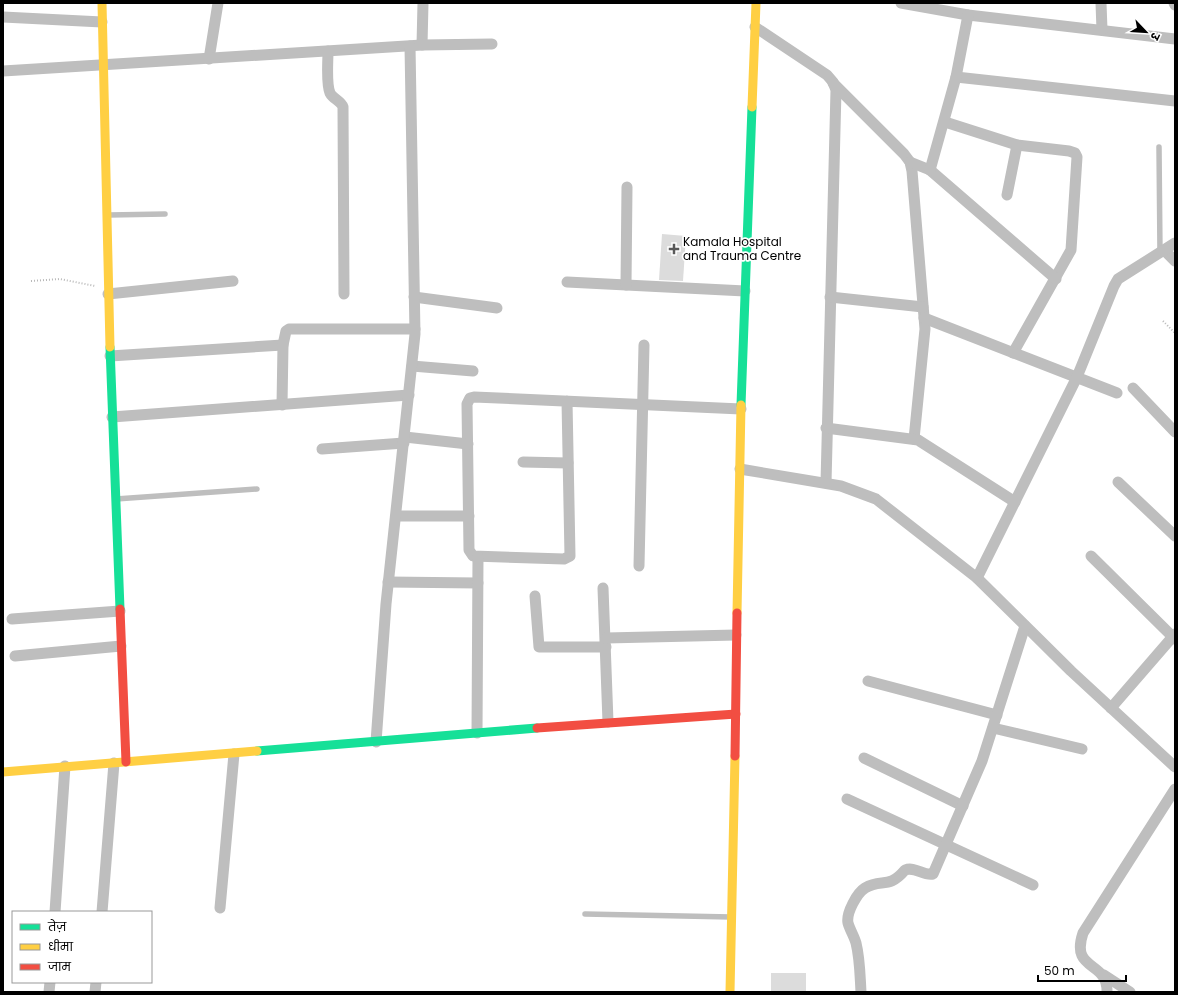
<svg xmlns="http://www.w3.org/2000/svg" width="1178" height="995" font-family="Poppins,'Noto Sans Devanagari',sans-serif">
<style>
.building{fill:#dcdcdc}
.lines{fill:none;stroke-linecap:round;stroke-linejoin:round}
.path{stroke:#b8b8b8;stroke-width:2;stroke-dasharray:1 2;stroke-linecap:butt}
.lane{stroke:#bebebe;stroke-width:5.5}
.street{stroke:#bebebe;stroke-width:11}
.fast{stroke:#16e098;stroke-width:9}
.slow{stroke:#ffcf43;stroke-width:9}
.jam{stroke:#f24e42;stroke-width:9}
.poi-dot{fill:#595959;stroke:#fff;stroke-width:1.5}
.labels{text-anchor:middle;stroke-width:3.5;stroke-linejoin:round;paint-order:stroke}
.poi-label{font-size:12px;fill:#000;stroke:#fff;text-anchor:start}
</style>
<rect width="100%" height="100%" fill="#fff"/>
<g class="building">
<path d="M662,234l24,2 -3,45 -24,-1z"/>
<rect x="771" y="973" width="35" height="19"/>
</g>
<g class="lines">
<g class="path">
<path d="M31,281l29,-2 35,7"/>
<path d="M1163,321l12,12"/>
</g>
<g class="lane">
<path d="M1159,147l1,106"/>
<path d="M109,215l56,-1"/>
<path d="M116,499l141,-10"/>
<path d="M585,914l146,3"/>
</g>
<g class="street">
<path d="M901,3l67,12 207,24"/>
<path d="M1101,3l1,27"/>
<path d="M1174,3l1,2"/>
<path d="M3,17l99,5"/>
<path d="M755,27l72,48 6,7 3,8 -10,393"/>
<path d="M422,45l1,-42"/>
<path d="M328,51c0,11 -2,33 2,42 3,6 11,8 13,14l1,187"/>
<path d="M209,59l9,-56"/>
<path d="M3,71l419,-26 70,-1"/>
<path d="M956,77l219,24"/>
<path d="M833,83l71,71 6,8 2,9 13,158 -11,110"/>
<path d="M945,122l72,23 52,6 6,2 2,4 -6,93 -58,103"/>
<path d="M910,162l20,8 126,109"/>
<path d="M930,170l26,-93 12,-62"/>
<path d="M1007,195l10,-50"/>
<path d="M1164,250l11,11"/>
<path d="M567,282l178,9"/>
<path d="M626,285l1,-98"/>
<path d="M108,294l125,-13"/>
<path d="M414,297l83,11"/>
<path d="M830,297l93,10"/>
<path d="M924,318l193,75"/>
<path d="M110,356l173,-11"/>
<path d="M412,366l61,5"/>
<path d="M1133,388l42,44"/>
<path d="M567,401l3,155 -6,3 -91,-3 -4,-6 -2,-146 3,-6 4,-1 267,12"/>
<path d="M282,405l1,-60 3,-14 3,-2h126"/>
<path d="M112,417l297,-22"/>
<path d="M826,428l92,12 97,62"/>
<path d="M405,437l63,7"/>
<path d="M322,449l82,-6"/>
<path d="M523,462l45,1"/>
<path d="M740,469l101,17 35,13 101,79 94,93 104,96"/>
<path d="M1118,482l57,54"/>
<path d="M396,516h73"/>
<path d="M1091,556l84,83"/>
<path d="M639,566l5,-221"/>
<path d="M977,578l100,-201 37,-91 4,-7 57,-36"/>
<path d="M388,582l90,1"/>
<path d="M603,588l5,134"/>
<path d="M535,596l4,51h67"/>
<path d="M12,619l108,-8"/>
<path d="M606,638l130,-3"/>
<path d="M15,656l106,-10"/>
<path d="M868,681l129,34"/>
<path d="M1111,708l64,-74"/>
<path d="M993,728l89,21"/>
<path d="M477,733l1,-176"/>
<path d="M376,742l10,-138 29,-270 -5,-288"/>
<path d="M864,758l99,48"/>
<path d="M847,799l186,86"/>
<path d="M220,908l14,-154"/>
<path d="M55,912l10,-146"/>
<path d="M102,912l12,-149"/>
<path d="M1104,975l26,17"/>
<path d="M49,992l1,-10"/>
<path d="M95,992l1,-10"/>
<path d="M861,992c-1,-16 -1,-33 -5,-49 -2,-7 -6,-13 -8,-20 -2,-10 9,-30 17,-35 17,-10 23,2 40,-18 10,-4 18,6 28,4l49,-113 43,-135"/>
<path d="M1107,992c1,-32 -37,-20 -24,-59l92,-144"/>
</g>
<g class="fast">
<path d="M110,347l10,262"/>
<path d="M741,405l11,-298"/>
<path d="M257,751l280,-23"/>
</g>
<g class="slow">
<path d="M102,3l8,344"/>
<path d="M752,107l4,-104"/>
<path d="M737,613l4,-208"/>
<path d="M3,772l254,-21"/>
<path d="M730,992l5,-236"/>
</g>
<g class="jam">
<path d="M120,609l6,153"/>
<path d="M537,728l199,-14"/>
<path d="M735,756l2,-143"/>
</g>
</g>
<path class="poi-dot" d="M672 243h4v4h4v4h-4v4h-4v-4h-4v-4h4z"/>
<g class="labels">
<g class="poi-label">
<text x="683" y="246">Kamala Hospital<tspan x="683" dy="14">and Trauma Centre</tspan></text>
</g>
</g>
<rect width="1178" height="995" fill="none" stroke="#000000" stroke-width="8"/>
<rect x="12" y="911" width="140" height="72" fill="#ffffff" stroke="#999999"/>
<rect x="20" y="924" width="20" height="6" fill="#16e098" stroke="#999999"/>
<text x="48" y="931" font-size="12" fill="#000000">तेज़</text>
<rect x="20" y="944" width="20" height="6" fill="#ffcf43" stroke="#999999"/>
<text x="48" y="951" font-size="12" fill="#000000">धीमा</text>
<rect x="20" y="964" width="20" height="6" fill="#f24e42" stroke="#999999"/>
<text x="48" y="971" font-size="12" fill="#000000">जाम</text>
<g transform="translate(1146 32) rotate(115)" stroke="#ffffff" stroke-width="3" paint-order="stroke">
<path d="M0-3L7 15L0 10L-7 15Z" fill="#000000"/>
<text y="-6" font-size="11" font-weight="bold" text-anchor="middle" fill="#000000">उ</text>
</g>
<path d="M1038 975v6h88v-6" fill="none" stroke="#000000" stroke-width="2"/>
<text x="1044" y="975" font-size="12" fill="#000000" stroke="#ffffff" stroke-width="3" paint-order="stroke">50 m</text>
</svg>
